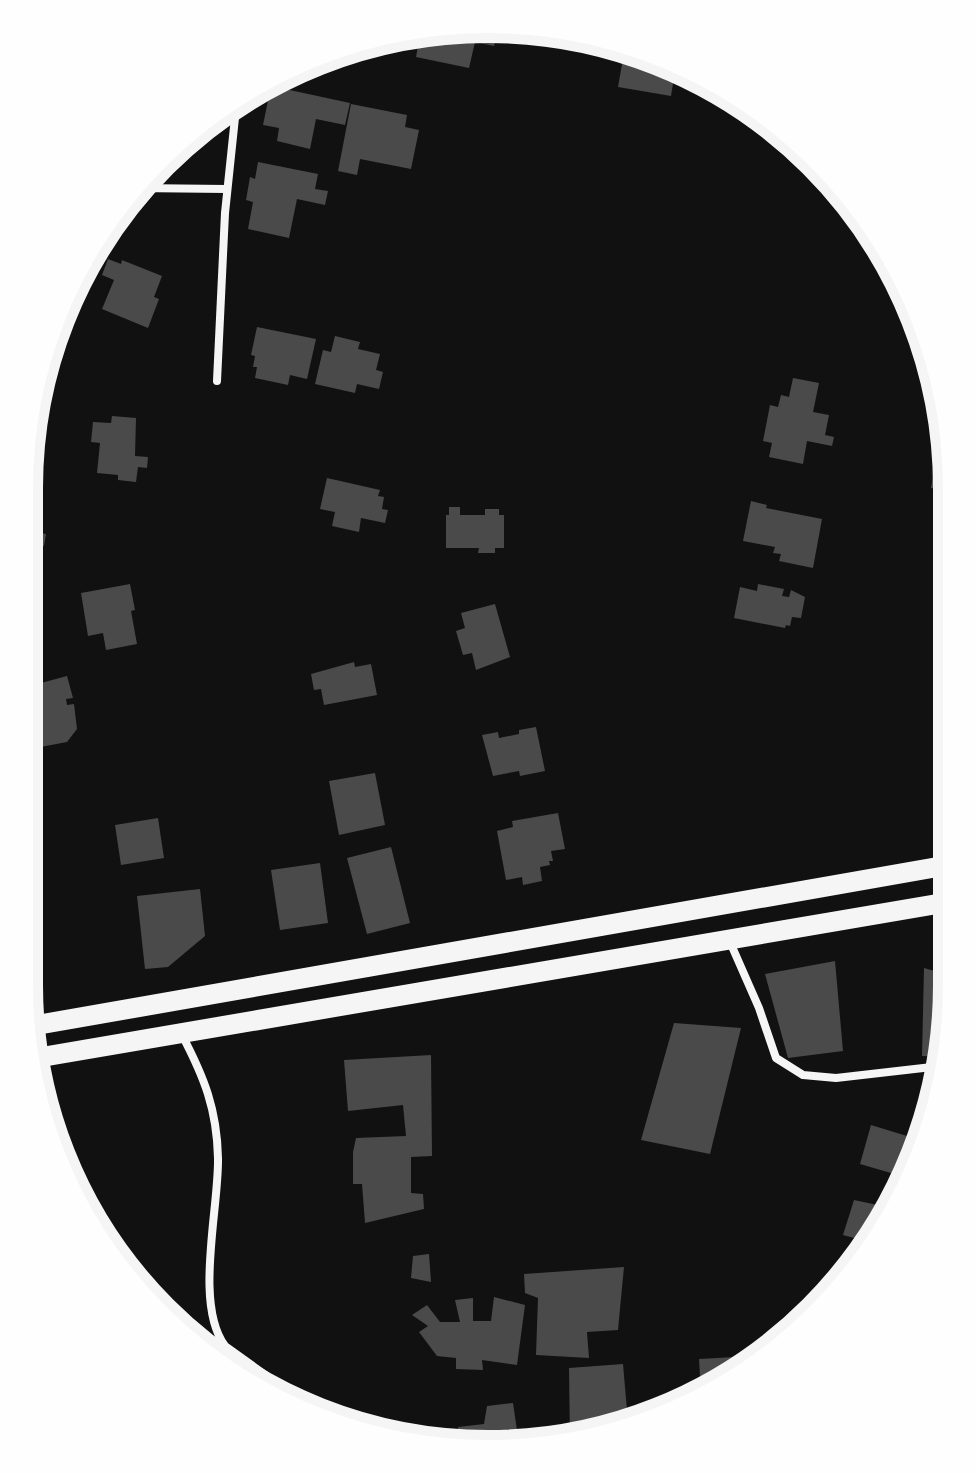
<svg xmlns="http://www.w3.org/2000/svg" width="976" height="1473" font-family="'DejaVu Sans',sans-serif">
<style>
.building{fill:#4a4a4a}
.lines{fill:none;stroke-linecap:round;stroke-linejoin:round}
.minor{stroke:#f5f5f5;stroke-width:8}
.primary{stroke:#f5f5f5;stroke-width:20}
.rim{fill:none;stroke:#f5f5f5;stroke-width:10}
</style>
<rect width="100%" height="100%" fill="#111"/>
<g class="building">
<path d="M458,25l39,5 -3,16 -19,-4 -6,26 -53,-11 4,-22z"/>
<path d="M625,47l13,2 37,22 -4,25 -53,-9z"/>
<path d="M271,86l79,17 -5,22 -29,-6 -6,30 -33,-8 2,-13 -16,-3z"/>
<path d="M351,104l56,11 -2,12 14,3 -8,39 -51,-10 -3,16 -19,-4z"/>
<path d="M258,162l60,12 -3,15 13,2 -3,14 -28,-6 -8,39 -41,-9 5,-27 -7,-2 4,-23 5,2z"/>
<path d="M91,254l-14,39 -7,-3 2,-7z"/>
<path d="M108,259l13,5 1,-4 40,16 -8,21 5,2 -11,29 -46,-19 12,-29 -12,-5z"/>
<path d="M257,327l59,12 -9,40 -17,-4 -2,10 -33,-7 2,-11h-4l2,-11 -4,-1z"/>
<path d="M335,336l25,6 -2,7 22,5 -4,16 7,2 -4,17 -22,-5 -2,9 -40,-9 8,-34 8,2z"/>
<path d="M793,378l26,5 -6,29 16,3 -4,20 9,2 -2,9 -25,-5 -4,23 -34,-7 3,-14 -9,-2 7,-36 8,2 3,-12 8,2z"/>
<path d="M112,416l24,2 -1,38 13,1 -1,11 -9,-1 -2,15 -18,-2v-5l-21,-2 3,-30 -9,-1 2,-20 18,1z"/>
<path d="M937,455l14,3v61l-7,-1 1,-9 -7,-1 4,-18 -11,-2z"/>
<path d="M327,478l53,12 -2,6 6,1 -2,12 6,1 -3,13 -24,-5 -2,14 -27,-6 3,-14 -15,-3z"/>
<path d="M751,501l16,4 -1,3 56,11 -9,49 -34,-7 2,-7 -8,-1 2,-6 -32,-6z"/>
<path d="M449,507h11v8h25v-6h14v6h5v33h-9v5h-17l1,-5h-33v-33h3z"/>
<path d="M27,530l19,4 -2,12 -7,-1 -3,17 8,1 -3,15 -12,-2z"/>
<path d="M130,584l5,26 -4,1 6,33 -31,6 -3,-17 -15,3 -7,-43z"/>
<path d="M758,584l26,5 -2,7 7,1 2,-7 14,7 -4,21 -9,-1 -2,9 -4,-1 -1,3 -51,-10 6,-31 17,4z"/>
<path d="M495,604l15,53 -34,13 -4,-17 -9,2 -7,-24 9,-3 -4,-15z"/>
<path d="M354,662l1,5 16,-3 6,31 -53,10 -3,-16 -7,1 -3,-16z"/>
<path d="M67,676l6,22 -7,1 1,6 7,-1 3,25 -10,13 -32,6 -9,-39v-22z"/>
<path d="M536,727l9,44 -25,5 -1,-5 -26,5 -11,-41 16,-3 1,6 20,-4v-4z"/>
<path d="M375,773l10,52 -46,10 -10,-54z"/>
<path d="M558,813l7,36 -14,2 2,10h-4l1,4 -10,2 2,14 -19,4 -1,-8 -16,3 -9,-49 16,-4 -1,-6z"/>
<path d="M158,818l6,40 -43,7 -6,-40z"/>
<path d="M391,847l19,76 -43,11 -20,-76z"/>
<path d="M320,863l8,60 -48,7 -9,-60z"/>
<path d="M200,889l5,47 -37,31 -23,2 -8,-73z"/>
<path d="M944,927h5l-1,119 -3,11 -23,-1 2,-88 14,4z"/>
<path d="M835,961l8,90 -55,7 -23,-84z"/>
<path d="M674,1023l67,5 -31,126 -69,-14z"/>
<path d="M431,1055l1,101 -21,1v36l12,1 1,15 -59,14 -3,-39h-9v-32l3,-14 50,-2 -3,-31 -55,6 -4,-51z"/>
<path d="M871,1125l49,15 -12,38 -48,-14z"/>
<path d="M854,1200l38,8 -23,34 -26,-7z"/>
<path d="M429,1254l2,28 -20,-4 2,-22z"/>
<path d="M624,1267l-6,63 -31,2 2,26 -53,-3 2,-57 -13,-5 -1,-19z"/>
<path d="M494,1297l31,8 -8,60 -35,-5 1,10 -27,-1v-11l-19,-2 -18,-24 9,-6 -16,-11 15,-10 13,17h20l-5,-22 18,-2v23h18z"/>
<path d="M735,1357l2,16 -17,14 -19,7 -2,-35z"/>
<path d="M623,1364l5,58 -49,18 -9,1 -1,-73z"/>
<path d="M513,1403l6,41 -59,4 -2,-21 26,-3 3,-18z"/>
</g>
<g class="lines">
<g class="minor">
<path d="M135,188l92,1"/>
<path d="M217,381l8,-168 11,-105"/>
<path d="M730,942l29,66 17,50 27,17 33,3 96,-11 9,3"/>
<path d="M24,975l7,50"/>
<path d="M182,1035c22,42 35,74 36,123 1,51 -24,146 7,188l99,71"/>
</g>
<g class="primary">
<path d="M31,1026l918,-161"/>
<path d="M36,1058l913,-156"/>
</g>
</g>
<path d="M0 0H976V1473H0ZM488 38H488A450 450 0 0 1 938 488V985A450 450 0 0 1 488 1435H488A450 450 0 0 1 38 985V488A450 450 0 0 1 488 38Z" fill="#fefefe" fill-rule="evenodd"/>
<path class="rim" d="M488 38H488A450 450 0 0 1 938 488V985A450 450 0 0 1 488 1435H488A450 450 0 0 1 38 985V488A450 450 0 0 1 488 38Z"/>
</svg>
